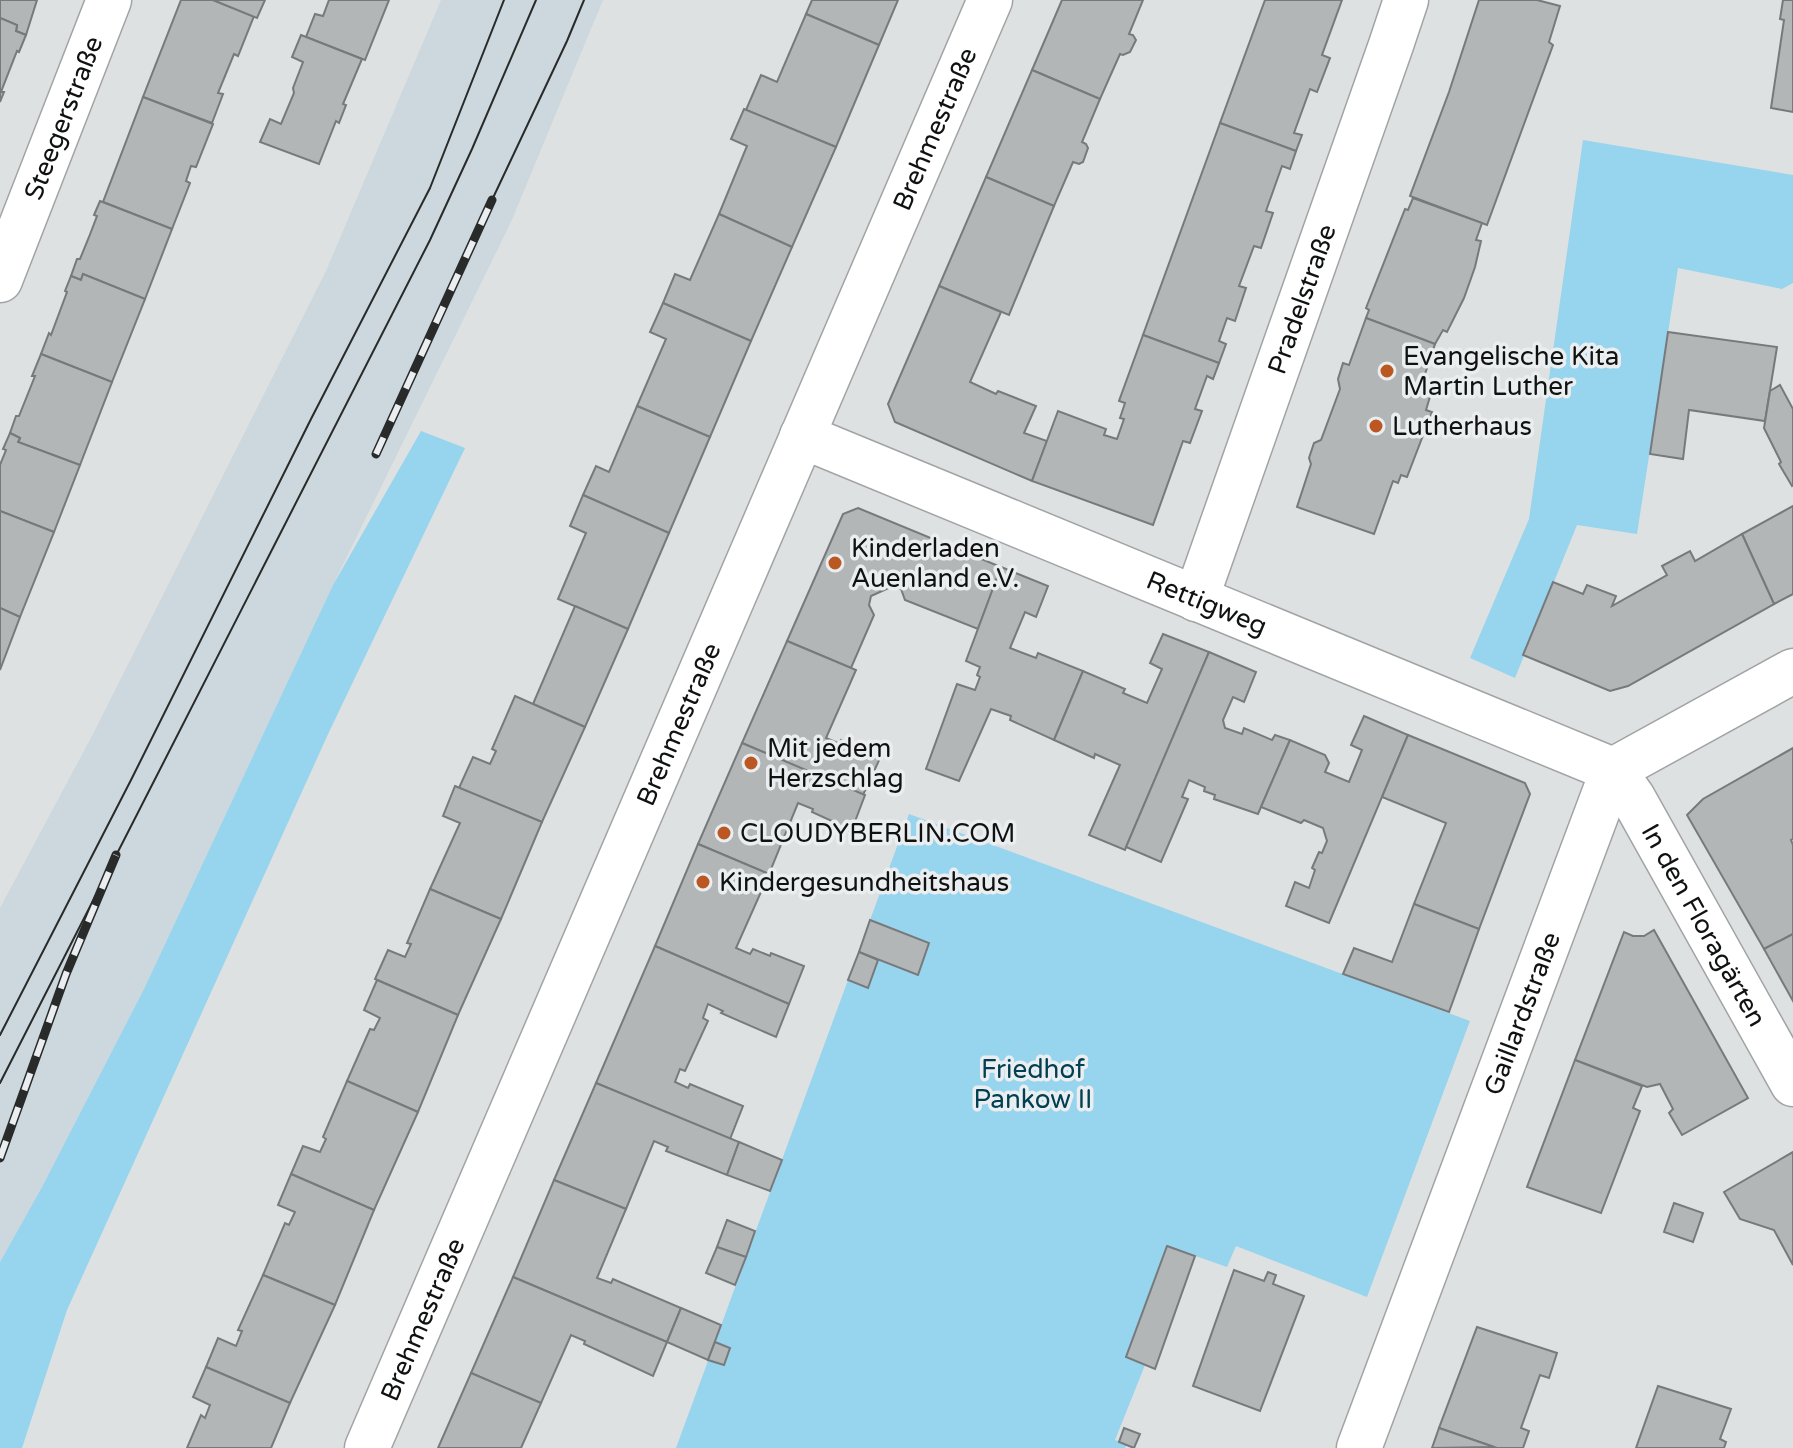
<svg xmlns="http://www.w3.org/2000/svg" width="1793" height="1448" font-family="'Varela Round',sans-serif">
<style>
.built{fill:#ccd8dd}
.green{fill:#97d4ed}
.building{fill:#b3b6b7;stroke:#777a7c;stroke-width:2}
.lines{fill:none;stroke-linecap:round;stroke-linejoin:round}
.minor-casing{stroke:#a1a4a5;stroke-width:47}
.minor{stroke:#fff;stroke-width:44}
.tram{stroke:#292a2a;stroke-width:2}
.rail-casing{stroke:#292a2a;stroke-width:9}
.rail{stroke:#ebeef0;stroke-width:6;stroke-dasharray:18;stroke-linecap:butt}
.poi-dot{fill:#bb5722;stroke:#ebeef0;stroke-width:3}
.labels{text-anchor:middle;stroke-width:7;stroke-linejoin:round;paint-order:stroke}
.street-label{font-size:26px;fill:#101111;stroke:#ebeef0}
.poi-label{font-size:26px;fill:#101111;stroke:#ebeef0;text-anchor:start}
.park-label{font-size:26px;fill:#014053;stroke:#ebeef0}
</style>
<rect width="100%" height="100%" fill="#dee1e2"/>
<path class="built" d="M441,0h162l-92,222 -178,363 -189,404 -102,198 -42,75v-354l93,-174 233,-463z"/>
<g class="green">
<path d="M1583,140l210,35v108l-11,6 -104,-21 -41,266 -60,-9 -62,153 -45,-20 59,-139z"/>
<path d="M421,431l44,17 -136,284 -262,578 -45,138h-22v-186l42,-75 102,-198 189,-404z"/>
<path d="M909,814l561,207 -103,276 -131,-51 -9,21 -60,-21 -41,111 19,8 -30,75 12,4 -2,4h-449z"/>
</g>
<g class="building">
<path d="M0,0h37l-11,35 -10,-4 1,-6 -17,-7z"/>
<path d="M181,0h32l41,16 -16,40 -4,-2 -16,39 5,1 -11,29 -69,-26z"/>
<path d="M213,0h52l-8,18z"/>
<path d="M329,0h60l-24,60 -59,-23 9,-23 8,2z"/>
<path d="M812,0h86l-19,45 -73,-31z"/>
<path d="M1062,0h81l-14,34 4,1 3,5 -6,12 -7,3 -3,-1 -20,45 -68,-29z"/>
<path d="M1265,0h77l-20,55 8,3 -13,34 -7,-3 -16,44 8,2 -6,16 -76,-28z"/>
<path d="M1479,0h58l23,6 -11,36 4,3 -66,180 -77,-29 39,-104z"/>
<path d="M1783,0h10v112l-22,-4 13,-88 -4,-1z"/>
<path d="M806,14l73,31 -43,102 -90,-37 15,-35 16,7z"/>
<path d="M0,18l17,7 -1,6 10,4 -7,17 -2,-1 -16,41h3l-4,10z"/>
<path d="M301,35l61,24 -19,45 3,1 -7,18 -3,-2 -17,43 -59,-22 10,-23 11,5 13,-31 -1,-5 10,-26 -11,-5z"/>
<path d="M1032,70l68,29 -18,43 4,2 2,4 -5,14 -4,2 -6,-2 -19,44 -68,-29z"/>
<path d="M143,97l70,27 -17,43 -5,-1 -5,15 4,2 -18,46 -69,-27z"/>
<path d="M744,109l92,38 -44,100 -73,-33 28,-68 -16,-7z"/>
<path d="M1220,123l76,28 -6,18 -8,-3 -16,45 7,2 -12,35 -7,-2 -15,40 7,2 -11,33 -8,-3 -8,23 7,3 -7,19 -76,-28z"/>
<path d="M986,177l68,29 -45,109 -70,-29z"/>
<path d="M1413,198l69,25 -6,17 5,1 -6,26 -11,31 -17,34 -4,-2 -8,14 -69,-26 3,-8 -3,-2 39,-99 3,1z"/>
<path d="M100,201l72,28 -27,70 -62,-25 -2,6 -10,-4 6,-17h3l9,-22 8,-21 -3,-1z"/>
<path d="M719,214l73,33 -41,94 -88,-38 12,-29 15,6z"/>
<path d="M83,274l62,25 -33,83 -71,-28 8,-21 2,2 16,-43 -2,-1 6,-15 10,4z"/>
<path d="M939,286l62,26 -31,70 26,12 2,-3 38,15 -12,27 23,8 -15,40 -137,-59 -7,-18z"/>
<path d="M663,303l88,38 -41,96 -73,-31 29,-67 -16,-7z"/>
<path d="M1366,318l69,26 -11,33 5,3v9l3,1 -6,20 6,2 -25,65 -6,-2 -3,8 -5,-2 -19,53 -77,-27 14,-43 -2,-6 5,-15 7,-3 19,-51 -2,-10 5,-16 6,2z"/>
<path d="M1668,332l109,15 -12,74 -76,-11 -6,49 -33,-5z"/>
<path d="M1143,335l76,28 -6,16 -6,-3 -12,33 7,2 -12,32 -7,-2 -30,84 -121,-44 26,-70 48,18 -2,6 13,4 7,-20 -4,-1 5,-15 -6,-2z"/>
<path d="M41,354l71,28 -32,83 -62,-23 2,-4 -10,-5 6,-17h3l16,-40h-3z"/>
<path d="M1780,385l13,24v76l-1,1 -13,-22 2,-2 -17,-34 6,-37z"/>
<path d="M637,406l73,31 -41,96 -86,-38 13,-29 13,6z"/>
<path d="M10,433l10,5 -2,4 62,23 -26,67 -54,-21v-46l6,-15 -3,-1z"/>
<path d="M583,495l86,38 -41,96 -70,-30 28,-66 -16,-7z"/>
<path d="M1793,506v88l-19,10 -32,-70z"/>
<path d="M858,508l143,59 -23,62 -73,-29 -4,-11 -8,-3 -22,10 -2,9 5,10 -23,53 -64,-27 56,-127z"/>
<path d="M0,511l54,21 -34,85 -20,-9z"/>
<path d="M1742,534l32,70 -146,82 -18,5 -87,-36 30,-73 30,12 4,-9 29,11 -4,10 55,-31 -5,-9 28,-15 5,10z"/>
<path d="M1001,567l47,19 -12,31 -11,-5 -15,36 26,10 2,-5 45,18 -29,69 -44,-20 1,-4 -20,-7 -32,72 -33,-12 31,-85 18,6 5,-13 -3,-2 3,-8 -14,-6z"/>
<path d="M575,606l53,23 -43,98 -52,-23z"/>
<path d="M0,608l20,9 -20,53z"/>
<path d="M1163,634l46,18 -84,198 -36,-15 31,-70 -25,-11 -1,4 -40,-18 29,-69 42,18 -2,4 24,10 15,-34 -12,-6z"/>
<path d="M787,641l69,29 -30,68 14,6 1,-4 40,16 -18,39 -121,-52z"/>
<path d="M1209,652l47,20 -12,30 -11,-5 -10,23 2,8 17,6 2,-6 28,12 3,-5 15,5 -32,74 -44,-15 1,-4 -11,-4 1,-4 -16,-7 -7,17 6,2 -27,63 -35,-15z"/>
<path d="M515,696l70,31 -43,95 -83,-34 14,-31 17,7 6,-13 -4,-2z"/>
<path d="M1364,716l44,19 -79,188 -43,-17 9,-24 14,6 6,-18 -3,-2 7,-16 3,1 5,-12 -4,-13 -19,-8 -3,3 -40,-16 29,-67 35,15 4,8 -4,9 24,10 13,-32 -11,-5z"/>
<path d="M1408,735l117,48 5,11 -51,135 -65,-25 32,-81 -64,-26z"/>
<path d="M742,743l123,52 -14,37 -18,-7 1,-3 -22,-10 1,-3 -15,-6 -29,71 -71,-30z"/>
<path d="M1793,748v91l-2,1 2,5v89l-29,15 -77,-134 16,-16z"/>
<path d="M455,786l87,36 -41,97 -71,-30 30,-66 -17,-7z"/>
<path d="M698,844l71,30 -33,74 14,6 3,-5 17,7 1,-3 33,13 -15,38 -134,-58z"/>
<path d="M430,889l71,30 -43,96 -83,-36 13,-29 17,7 6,-13 -4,-1z"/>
<path d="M1414,904l65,25 -30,83 -106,-38 11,-26 38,14z"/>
<path d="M870,920l59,23 -11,32 -59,-23z"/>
<path d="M1654,930l94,168 -66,37 -13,-22 4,-4 -13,-25 -13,3 -72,-27 49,-128 9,4h11z"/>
<path d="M1793,934v67l-29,-52z"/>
<path d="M655,946l134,58 -13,33 -55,-24 2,-2 -15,-7 -5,14 5,3 -23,50 -5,-2 -5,13 13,6 2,-4 53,22 -13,33 -134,-56z"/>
<path d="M859,952l19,8 -10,28 -20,-8z"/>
<path d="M377,980l81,35 -40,97 -71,-31 23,-52 4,1 6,-12 -16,-8z"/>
<path d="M1575,1060l67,26 -9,22 7,3 -39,102 -74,-26z"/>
<path d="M347,1081l71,31 -44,98 -83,-36 12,-28 17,6 6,-13 -3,-2z"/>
<path d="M596,1083l143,59 -12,33 -61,-24 2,-4 -14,-6 -28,68 -72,-29z"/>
<path d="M739,1142l43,18 -12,31 -43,-16z"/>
<path d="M1793,1152v113l-19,-35 -34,-11 -16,-27z"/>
<path d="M291,1174l83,36 -39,95 -72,-30 22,-52 4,2 6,-13 -17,-7z"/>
<path d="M554,1180l72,29 -29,69 14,5 2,-4 68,29 -14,34 -154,-65z"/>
<path d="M1674,1203l29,10 -10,29 -29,-10z"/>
<path d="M727,1220l28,11 -9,26 -29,-10z"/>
<path d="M1167,1246l28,10 -40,113 -29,-12z"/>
<path d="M717,1247l29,10 -11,28 -29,-12z"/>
<path d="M1234,1270l30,11 4,-9 8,3 -3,9 31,12 -44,115 -67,-25z"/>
<path d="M263,1275l72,30 -45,98 -84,-36 12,-29 18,8 6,-15 -4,-1z"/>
<path d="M513,1277l154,65 -14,34 -69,-32 1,-3 -14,-6 -30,68 -70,-30z"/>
<path d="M681,1308l40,17 -13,35 -41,-18z"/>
<path d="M1477,1327l80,26 -8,25 -9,-3 -19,53 8,3 -6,17h-26l-58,-20z"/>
<path d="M715,1342l15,6 -6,17 -16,-5z"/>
<path d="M206,1367l84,36 -19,45h-84l14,-33 4,3 5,-13 -17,-8z"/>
<path d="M471,1373l70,30 -20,45h-83z"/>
<path d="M1658,1386l73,23 -11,30 6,3 -2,6h-88z"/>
<path d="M1124,1428l16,6 -6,14 -15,-6z"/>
<path d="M1439,1428l55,19 -62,1z"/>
</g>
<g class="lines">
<defs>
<g id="minor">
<path id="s1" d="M0,280l109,-280"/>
<path id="s2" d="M802,436l811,334"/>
<path id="s3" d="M1196,599l195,-554 15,-45"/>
<path id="s4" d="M1613,770l20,28 160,286"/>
<path id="s5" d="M367,1448l623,-1448"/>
<path id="s6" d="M1359,1448l254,-678 180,-99"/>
</g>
</defs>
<use href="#minor" class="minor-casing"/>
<use href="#minor" class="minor"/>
<g class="tram">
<path d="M492,200l75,-159 17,-41"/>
<path d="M0,1035l131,-255 180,-361 119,-231 74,-188"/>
<path d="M0,1083l430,-843 42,-91 64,-149"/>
</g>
<defs>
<g id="rail">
<path d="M376,454l116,-254"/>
<path d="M0,1158l66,-184 50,-119"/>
</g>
</defs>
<use href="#rail" class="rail-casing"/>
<use href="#rail" class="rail"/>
</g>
<g class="poi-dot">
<circle cx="1387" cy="371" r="8"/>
<circle cx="1376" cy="426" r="8"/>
<circle cx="835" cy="563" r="8"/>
<circle cx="751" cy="763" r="8"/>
<circle cx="724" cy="833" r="8"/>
<circle cx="703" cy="882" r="8"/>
</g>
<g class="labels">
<g class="street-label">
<text dy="9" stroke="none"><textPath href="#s1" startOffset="174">Steegerstraße</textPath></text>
<text dy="9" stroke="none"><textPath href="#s5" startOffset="1436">Brehmestraße</textPath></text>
<text dy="9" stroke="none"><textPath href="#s3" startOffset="318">Pradelstraße</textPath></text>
<text dy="9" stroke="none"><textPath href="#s2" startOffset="438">Rettigweg</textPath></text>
<text dy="9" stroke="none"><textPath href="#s5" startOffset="788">Brehmestraße</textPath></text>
<text dy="9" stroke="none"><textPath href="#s4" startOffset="180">In den Floragärten</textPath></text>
<text dy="9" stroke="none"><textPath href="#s6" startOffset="464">Gaillardstraße</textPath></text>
<text dy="9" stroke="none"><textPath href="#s5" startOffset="140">Brehmestraße</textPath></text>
</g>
<g class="poi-label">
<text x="1403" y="365">Evangelische Kita<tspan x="1403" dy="30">Martin Luther</tspan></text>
<text x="1392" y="435">Lutherhaus</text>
<text x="851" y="557">Kinderladen<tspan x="851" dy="30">Auenland e.V.</tspan></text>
<text x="767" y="757">Mit jedem<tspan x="767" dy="30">Herzschlag</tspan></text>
<text x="740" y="842">CLOUDYBERLIN.COM</text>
<text x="719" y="891">Kindergesundheitshaus</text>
</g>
<g class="park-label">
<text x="1033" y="1078">Friedhof<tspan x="1033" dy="30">Pankow II</tspan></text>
</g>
</g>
</svg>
